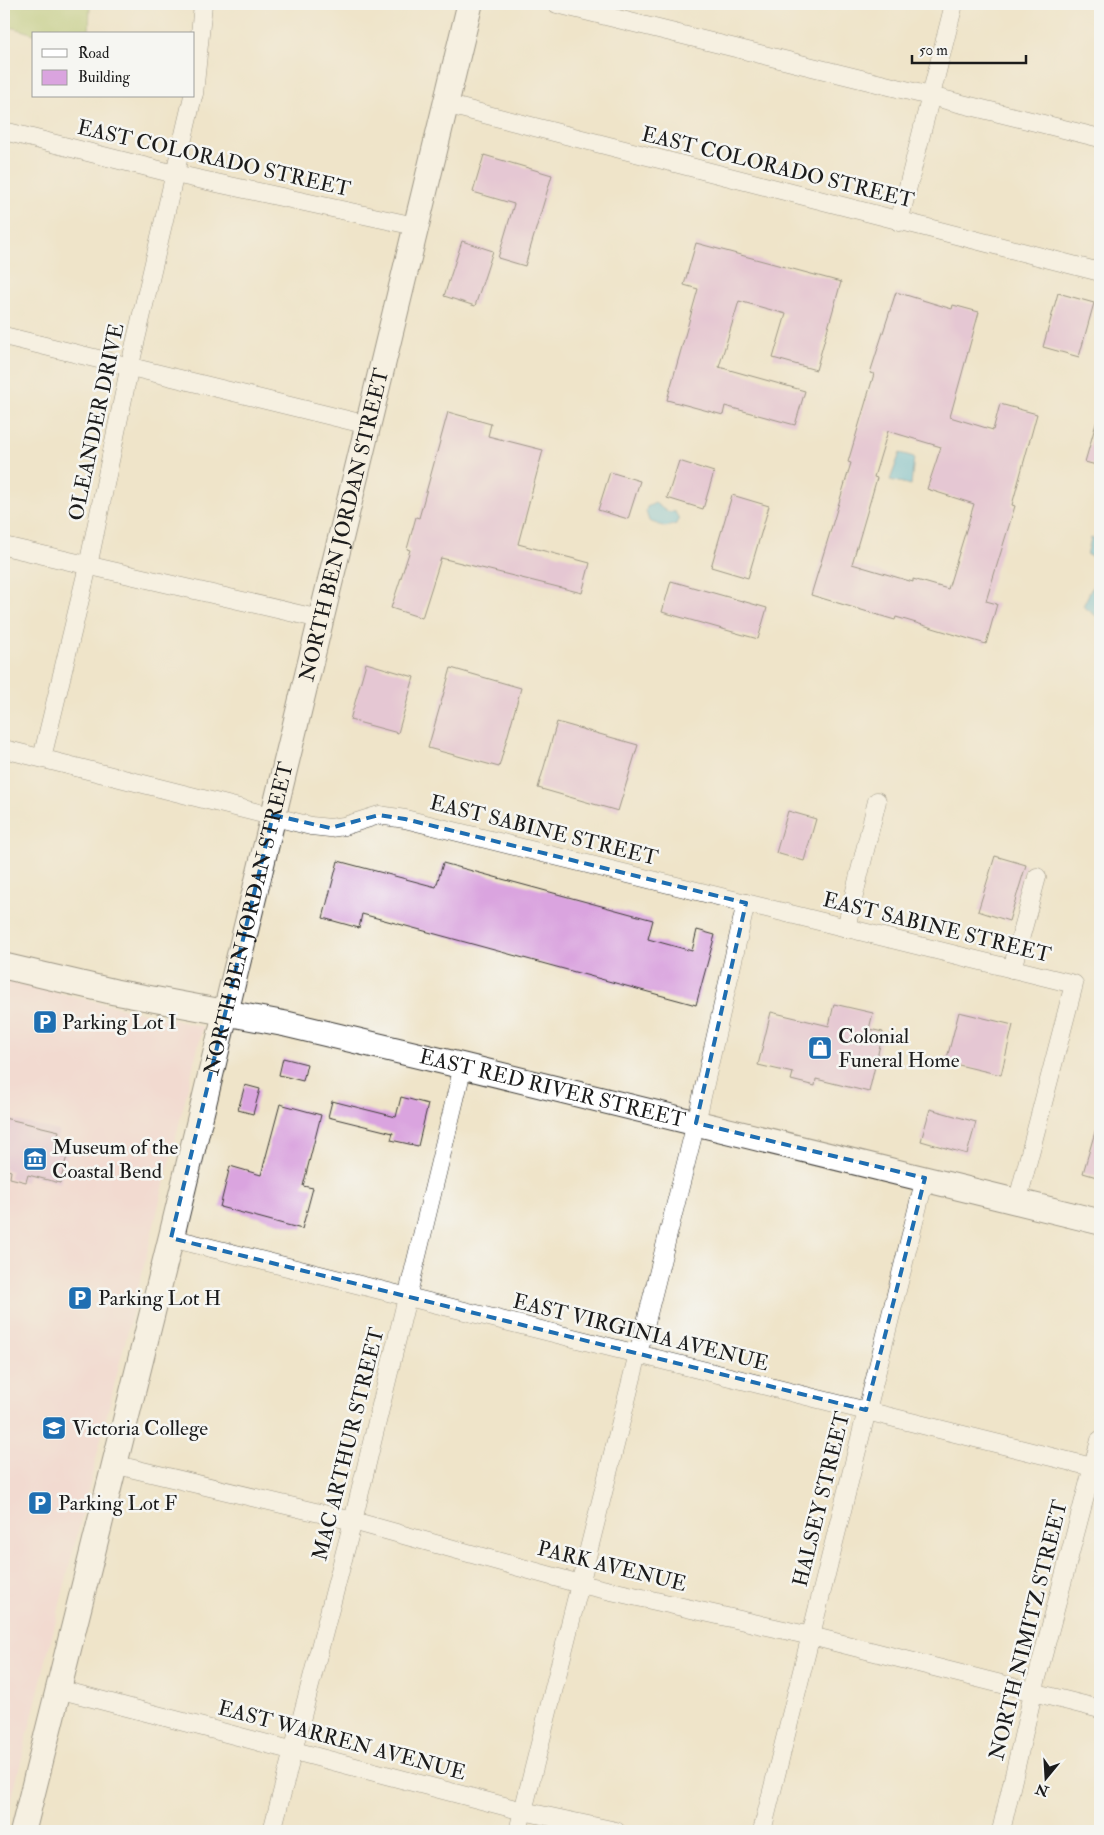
<svg xmlns="http://www.w3.org/2000/svg" width="1104" height="1835" font-family="'IM FELL Double Pica',serif">
<style>
.built{fill:#f5cfda}
.green{fill:#a9c56c;stroke:#627044}
.water{fill:#63c1e1;stroke:#406e7e}
.building{fill:#daa4df;fill-rule:evenodd}
.lines{fill:none;stroke-linecap:round;stroke-linejoin:round}
.street-casing{stroke:#3c3a36;stroke-width:19}
.secondary-casing{stroke:#3c3a36;stroke-width:27}
.street{stroke:#fff;stroke-width:18}
.secondary{stroke:#fff;stroke-width:25}
.marked{fill:none;stroke:#1f6fb2;stroke-width:4;stroke-dasharray:10 6;stroke-linejoin:round}
.labels{text-anchor:middle;stroke-width:5;stroke-linejoin:round;paint-order:stroke}
.street-label{font-size:21px;fill:#1c1c1c;stroke:#f6f6f2}
.poi-label{font-size:21px;fill:#1c1c1c;stroke:#f6f6f2;text-anchor:start}
</style>
<rect width="100%" height="100%" fill="#f6f6f2"/>
<filter id="ink" filterUnits="userSpaceOnUse"><feTurbulence type="fractalNoise" baseFrequency=".02" numOctaves="2"/><feDisplacementMap in="SourceGraphic" scale="10" xChannelSelector="R" yChannelSelector="G"/><feConvolveMatrix kernelMatrix="1 2 1 2 8 2 1 2 1" color-interpolation-filters="sRGB"/></filter>
<filter id="wash" filterUnits="userSpaceOnUse"><feTurbulence type="fractalNoise" baseFrequency=".0096" numOctaves="4" result="noise"/><feDisplacementMap in="SourceGraphic" scale="20" xChannelSelector="R" yChannelSelector="G"/><feGaussianBlur stdDeviation="1.12" result="paint"/><feColorMatrix in="noise" values="0 0 0 0 0 0 0 0 0 0 0 0 0 0 0 0 0 1.4 0 .05"/><feComposite in="paint" operator="in"/></filter>
<g filter="url(#wash)">
<rect width="100%" height="100%" fill="#efe4c9"/>
<path class="built" d="M4,980l199,47 -199,803z"/>
<path class="green" d="M4,4h86l-1,30h-55l-30,-9z"/>
<g class="water">
<path d="M900,453l14,4 -3,28 -21,-5z"/>
<path d="M655,503l11,8 9,1 4,7 -2,5 -12,3 -16,-6 -3,-9 1,-5z"/>
<path d="M1091,538l9,3v18l-13,-4z"/>
<path d="M1100,571v48l-17,-13z"/>
</g>
<g id="blocks">
<g class="building">
<path d="M484,155l68,20 -27,91 -27,-8 16,-54 -41,-12z"/>
<path d="M462,241l31,10 -18,55 -31,-10z"/>
<path d="M696,243l145,39 -25,88 -43,-12 13,-44 -47,-13 -20,66 86,24 -10,34 -70,-19 -2,9 -56,-15 31,-111 -14,-4z"/>
<path d="M896,292l56,17 1,-4 26,7 -29,105 43,13 7,-26 37,10 -25,91 3,1 -29,95 11,3 -11,40 -90,-27 -1,3 -84,-25 40,-132 -3,-1 26,-88 -4,-1zM888,431l53,16 -14,42 47,15 -26,85 -35,-10v3l-61,-18 25,-86 -3,-1z"/>
<path d="M1058,293l36,10 -15,54 -36,-10z"/>
<path d="M448,412l43,12 -3,12 55,14 -25,94 72,19 -8,30 -141,-35 -19,60 -31,-10 19,-58 -3,-1 9,-32 3,1z"/>
<path d="M1097,420h3v46l-15,-4z"/>
<path d="M679,461l35,11 -11,37 -36,-11z"/>
<path d="M610,472l30,9 -12,38 -30,-9z"/>
<path d="M732,495l37,11 -21,72 -37,-11z"/>
<path d="M671,581l96,27 -9,31 -96,-27z"/>
<path d="M366,663l48,14 -16,56 -48,-13z"/>
<path d="M451,668l70,20 -22,79 -71,-19z"/>
<path d="M557,722l81,23 -20,66 -80,-23z"/>
<path d="M788,811l28,8 -12,42 -28,-8z"/>
<path d="M995,856l31,9 -17,56 -31,-10z"/>
<path d="M338,861l98,26 7,-24 210,57 -5,19 44,12 5,-21 18,5 -19,70 -334,-91 -3,14 -36,-10z"/>
<path d="M834,1004l39,9 -4,16 14,3 -14,60 -53,-13 -1,7 -24,-6 2,-7 -35,-8 13,-53 58,14z"/>
<path d="M959,1012l54,13 -12,50 -55,-13z"/>
<path d="M283,1058l24,6 -4,17 -24,-6z"/>
<path d="M245,1085l15,4 -7,25 -15,-4z"/>
<path d="M401,1097l27,7 -10,42 -27,-6 2,-7 -65,-16 4,-16 64,16z"/>
<path d="M280,1104l41,11 -18,71 10,2 -11,41 -82,-22 10,-41 31,9z"/>
<path d="M930,1109l46,13 -9,32 -46,-13z"/>
<path d="M4,1118l55,13 -4,14 14,3 -9,35 -32,-8 -2,7 -16,-4 1,-7 -7,-2z"/>
<path d="M1097,1125h3v53l-17,-5z"/>
</g>
</g>
</g>
<g filter="url(#ink)">
<use href="#blocks" fill-opacity="0" stroke="#3c3a36" stroke-width="1"/>
<g class="lines">
<defs>
<g id="street">
<path d="M557,4l543,134"/>
<path d="M194,94l9,-90"/>
<path d="M445,104l655,168"/>
<path d="M4,131l171,43 240,52"/>
<path d="M899,222l55,-218"/>
<path d="M4,336l364,89"/>
<path d="M4,546l316,73"/>
<path d="M4,749l307,77 19,2 14,-2 35,-11 26,4 669,165 -57,219"/>
<path d="M42,758l46,-192 42,-201 63,-269"/>
<path d="M846,928l31,-127"/>
<path d="M1012,969l25,-92"/>
<path d="M171,1238l929,231"/>
<path d="M113,1464l240,57 227,63 231,52 289,73"/>
<path d="M58,1689l465,122 93,20"/>
<path d="M272,1831l81,-310 110,-455"/>
<path d="M518,1831l178,-708 50,-220"/>
<path d="M762,1831l163,-653"/>
<path d="M1001,1831l32,-138 67,-253"/>
</g>
<g id="secondary">
<path id="s1" d="M4,966l111,26 171,32 177,42 637,156"/>
<path id="s2" d="M23,1831l148,-593 299,-1234"/>
</g>
</defs>
<use href="#street" class="street-casing"/>
<use href="#secondary" class="secondary-casing"/>
<use href="#street" class="street"/>
<use href="#secondary" class="secondary"/>
</g>
</g>
<path d="M0 0H1104V1835H0ZM273,815l57,13 49,-13 26,4 341,84 -50,220 229,55 -59,232 -695,-172z" fill="#efe4c9" fill-opacity=".55" fill-rule="evenodd"/>
<path class="marked" d="M273,815l57,13 49,-13 26,4 341,84 -50,220 229,55 -59,232 -695,-172z"/>
<defs>
<symbol id="parking-square" viewBox="-11 -11 22 22"><rect x="-9" y="-9" width="18" height="18" rx="4" fill="#1f6fb2" stroke="#f6f6f2"/><path d="M-3.5-5.5H1a3.5 3.5 0 0 1 0 7H-1V5.5H-3.5ZM-1-3.4V-.6H.8a1.4 1.4 0 0 0 0-2.8Z" fill="#fff"/></symbol>
<symbol id="shop-square" viewBox="-11 -11 22 22"><rect x="-9" y="-9" width="18" height="18" rx="4" fill="#1f6fb2" stroke="#f6f6f2"/><path d="M-5-2.5h2.3a2.7 3.5 0 0 1 5.4 0H5L5.5 6h-11ZM-1.5-2.5h3a1.5 2.3 0 0 0-3 0Z" fill="#fff"/></symbol>
<symbol id="museum-square" viewBox="-11 -11 22 22"><rect x="-9" y="-9" width="18" height="18" rx="4" fill="#1f6fb2" stroke="#f6f6f2"/><path d="M0-6L6-3V-2H-6V-3ZM-5-1h2V3h-2ZM-1-1h2V3h-2ZM3-1h2V3H3ZM-6 4H6V6H-6Z" fill="#fff"/></symbol>
<symbol id="university-square" viewBox="-11 -11 22 22"><rect x="-9" y="-9" width="18" height="18" rx="4" fill="#1f6fb2" stroke="#f6f6f2"/><path d="M0-5L7-2L0 1L-7-2ZM-4 1L0 2.5L4 1V4Q0 6-4 4Z" fill="#fff"/></symbol>
</defs>
<g fill-rule="evenodd">
<use href="#parking-square" x="31" y="1008" width="28" height="28"/>
<use href="#shop-square" x="806" y="1034" width="28" height="28"/>
<use href="#museum-square" x="21" y="1145" width="28" height="28"/>
<use href="#parking-square" x="66" y="1284" width="28" height="28"/>
<use href="#university-square" x="40" y="1414" width="28" height="28"/>
<use href="#parking-square" x="26" y="1489" width="28" height="28"/>
</g>
<g class="labels">
<g class="street-label">
<text transform="translate(214 158) rotate(13)" y="7">EAST COLORADO STREET</text>
<text transform="translate(778 167) rotate(14)" y="7">EAST COLORADO STREET</text>
<text transform="translate(96 422) rotate(-78)" y="7">OLEANDER DRIVE</text>
<text dy="7" stroke="none"><textPath href="#s2" startOffset="1345">NORTH BEN JORDAN STREET</textPath></text>
<text transform="translate(544 830) rotate(14)" y="7">EAST SABINE STREET</text>
<text dy="7" stroke="none"><textPath href="#s2" startOffset="940">NORTH BEN JORDAN STREET</textPath></text>
<text transform="translate(937 927) rotate(14)" y="7">EAST SABINE STREET</text>
<text dy="7" stroke="none"><textPath href="#s1" startOffset="562">EAST RED RIVER STREET</textPath></text>
<text transform="translate(641 1332) rotate(14)" y="7">EAST VIRGINIA AVENUE</text>
<text transform="translate(348 1444) rotate(-76)" y="7">MAC ARTHUR STREET</text>
<text transform="translate(821 1499) rotate(-76)" y="7">HALSEY STREET</text>
<text transform="translate(612 1566) rotate(14)" y="7">PARK AVENUE</text>
<text transform="translate(1028 1630) rotate(-76)" y="7">NORTH NIMITZ STREET</text>
<text transform="translate(342 1740) rotate(15)" y="7">EAST WARREN AVENUE</text>
</g>
<g class="poi-label">
<text x="62" y="1029">Parking Lot I</text>
<text x="838" y="1043">Colonial<tspan x="838" dy="24">Funeral Home</tspan></text>
<text x="52" y="1154">Museum of the<tspan x="52" dy="24">Coastal Bend</tspan></text>
<text x="98" y="1305">Parking Lot H</text>
<text x="72" y="1435">Victoria College</text>
<text x="58" y="1510">Parking Lot F</text>
</g>
</g>
<rect width="1104" height="1835" fill="none" stroke="#f6f6f2" stroke-width="20"/>
<rect x="32" y="32" width="162" height="65" fill="#f6f6f2" stroke="#9f9f9c"/>
<rect x="42" y="49" width="25" height="8" fill="#ffffff" stroke="#9f9f9c"/>
<text x="78" y="58" font-size="15" fill="#1c1c1c">Road</text>
<rect x="42" y="70" width="25" height="15" fill="#daa4df" stroke="#9f9f9c"/>
<text x="78" y="82" font-size="15" fill="#1c1c1c">Building</text>
<g transform="translate(1046 1778) rotate(198)" stroke="#f6f6f2" stroke-width="4" paint-order="stroke">
<path d="M0-4L9 19L0 12L-9 19Z" fill="#1c1c1c"/>
<text y="-8" font-size="14" font-weight="bold" text-anchor="middle" fill="#1c1c1c">N</text>
</g>
<path d="M912 55v8h114v-8" fill="none" stroke="#1c1c1c" stroke-width="2.5"/>
<text x="919" y="55" font-size="15" fill="#1c1c1c" stroke="#f6f6f2" stroke-width="4" paint-order="stroke">50 m</text>
</svg>
